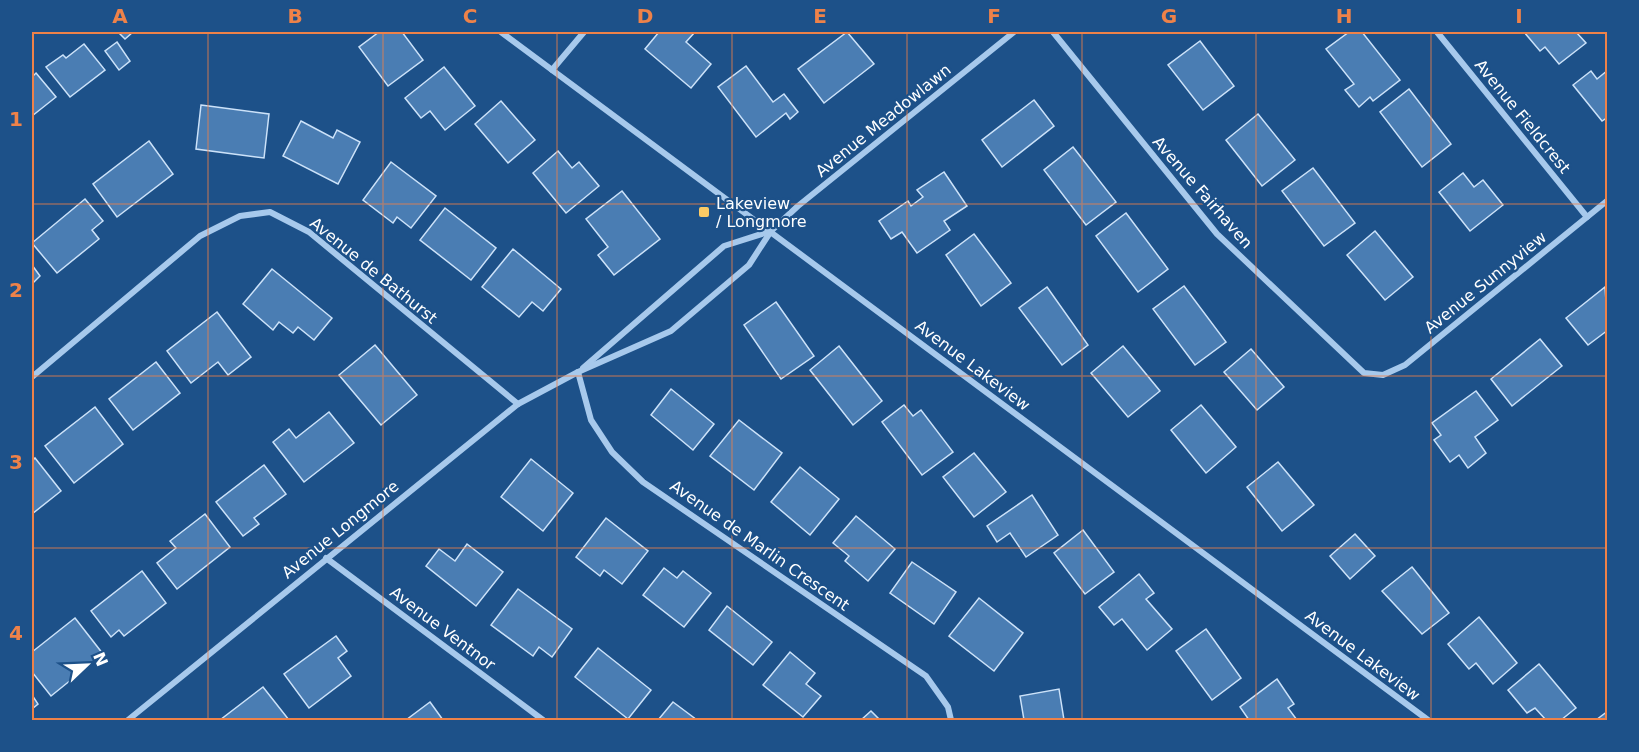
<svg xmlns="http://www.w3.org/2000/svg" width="1639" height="752" font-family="'DejaVu Sans',sans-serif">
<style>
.building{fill:#4a7db3;stroke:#cce2f9;stroke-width:1.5}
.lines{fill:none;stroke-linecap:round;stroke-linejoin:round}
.street{stroke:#a7c9ec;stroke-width:6}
.grid{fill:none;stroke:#ee8249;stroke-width:1.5;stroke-opacity:0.55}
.poi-dot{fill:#fbca65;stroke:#1d5189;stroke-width:2}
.labels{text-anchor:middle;stroke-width:4.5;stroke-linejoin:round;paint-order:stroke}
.street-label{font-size:16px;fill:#fff;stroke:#1d5189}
.poi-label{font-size:16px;fill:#fff;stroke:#1d5189;text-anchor:start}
.neatline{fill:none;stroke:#ee8249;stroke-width:2}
.grid-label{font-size:20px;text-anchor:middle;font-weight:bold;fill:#ee8249}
</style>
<rect width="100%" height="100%" fill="#1d5189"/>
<g class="building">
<path d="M118,32h15l-8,7z"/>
<path d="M379,32h23l21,28 -35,26 -29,-39z"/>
<path d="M659,32h36l-9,10 25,22 -20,24 -46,-39z"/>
<path d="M847,32l27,32 -50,39 -26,-34z"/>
<path d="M1349,32h13l38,48 -27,21 -3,-4 -11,10 -14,-17 9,-6 -28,-35z"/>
<path d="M1524,32h52l10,11 -27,21 -14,-17 -5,4z"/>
<path d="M1200,41l34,45 -31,24 -35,-45z"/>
<path d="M117,42l13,19 -11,9 -14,-19z"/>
<path d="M84,44l21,26 -35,27 -24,-30 17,-12 3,3z"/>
<path d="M746,66l27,36 11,-8 14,18 -8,7 -4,-6 -30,24 -38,-50z"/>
<path d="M444,67l31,39 -30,24 -15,-19 -9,7 -16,-20z"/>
<path d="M1608,70v47l-6,4 -29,-36 18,-14 6,8z"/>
<path d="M36,73l20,24 -24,19v-39z"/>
<path d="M1409,89l42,55 -29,23 -42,-55z"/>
<path d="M1034,100l20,26 -52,41 -20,-27z"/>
<path d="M501,101l34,39 -27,23 -33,-39z"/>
<path d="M201,105l68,9 -5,44 -68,-9z"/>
<path d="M1258,114l37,46 -33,26 -36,-46z"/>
<path d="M301,121l32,17 4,-8 23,12 -22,42 -55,-28z"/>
<path d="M149,141l24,33 -56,43 -24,-33z"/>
<path d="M1073,147l43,55 -30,23 -42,-55z"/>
<path d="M558,151l14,17 7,-6 20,24 -33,27 -33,-40z"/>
<path d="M391,162l45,34 -25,32 -14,-11 -4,6 -30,-23z"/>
<path d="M1313,168l42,55 -31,23 -42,-55z"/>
<path d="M944,172l23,34 -23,15 6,9 -33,23 -15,-21 -11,7 -12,-18 29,-20 3,5 12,-9 -6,-7z"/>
<path d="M1463,173l11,14 9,-7 20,25 -33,26 -31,-39z"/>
<path d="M622,191l38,48 -46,36 -16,-20 10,-8 -22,-28z"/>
<path d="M85,199l18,22 -11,9 7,9 -42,34 -25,-30z"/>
<path d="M445,208l51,40 -25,32 -51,-40z"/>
<path d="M1126,213l42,56 -30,23 -42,-56z"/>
<path d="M1375,231l38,46 -28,23 -38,-45z"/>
<path d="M974,234l37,49 -30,23 -35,-51z"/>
<path d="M513,249l48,40 -18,22 -11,-9 -13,15 -37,-30z"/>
<path d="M32,265l8,11 -8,8z"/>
<path d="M272,269l60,49 -18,22 -16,-13 -5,6 -14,-11 -6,8 -30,-26z"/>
<path d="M1184,286l42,56 -31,23 -42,-56z"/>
<path d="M1047,287l41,58 -26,20 -43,-57z"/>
<path d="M1605,287l3,43 -20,15 -22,-27z"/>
<path d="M776,302l38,54 -33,23 -37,-54z"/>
<path d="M217,312l34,45 -23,18 -10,-13 -27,21 -24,-32z"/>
<path d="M1540,339l22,27 -50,40 -21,-27z"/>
<path d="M375,345l42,50 -36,30 -42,-50z"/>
<path d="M839,346l43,55 -29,24 -43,-55z"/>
<path d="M1123,346l37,45 -32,26 -37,-44z"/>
<path d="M1251,349l33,38 -27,23 -33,-38z"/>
<path d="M156,362l24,31 -47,37 -24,-31z"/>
<path d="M671,389l43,35 -21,26 -42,-35z"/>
<path d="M1476,391l22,29 -23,17 11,16 -18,15 -9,-13 -9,7 -16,-22 7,-5 -9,-12z"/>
<path d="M904,405l9,11 8,-6 32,42 -31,23 -40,-53z"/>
<path d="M1201,405l35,42 -30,26 -35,-43z"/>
<path d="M95,407l28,37 -49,39 -29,-37z"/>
<path d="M329,412l25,31 -50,39 -31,-40 16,-13 7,9z"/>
<path d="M739,420l43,33 -28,37 -44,-34z"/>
<path d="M974,453l32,39 -32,25 -31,-40z"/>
<path d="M35,458l26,33 -29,23v-53z"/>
<path d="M531,459l42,34 -30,38 -42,-34z"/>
<path d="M1278,462l36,43 -32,26 -35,-44z"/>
<path d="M264,465l22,29 -32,24 5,6 -16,12 -27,-34z"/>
<path d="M800,467l39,32 -29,36 -39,-33z"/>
<path d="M1032,495l26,40 -32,22 -16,-24 -13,9 -10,-16z"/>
<path d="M205,514l25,33 -53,42 -20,-26 19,-15 -6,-7z"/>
<path d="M856,516l39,33 -27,32 -23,-20 4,-5 -16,-13z"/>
<path d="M606,518l42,33 -26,33 -18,-14 -4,6 -24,-19z"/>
<path d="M1083,530l31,42 -29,22 -31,-41z"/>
<path d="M1355,534l20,22 -25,23 -20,-23z"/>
<path d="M467,544l36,28 -27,34 -50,-40 13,-17 16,12z"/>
<path d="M912,562l44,30 -22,32 -44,-31z"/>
<path d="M1412,567l37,46 -27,21 -40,-43z"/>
<path d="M664,568l13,10 6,-7 28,22 -27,34 -41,-32z"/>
<path d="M142,571l24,32 -42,33 -5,-6 -8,7 -20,-26z"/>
<path d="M1139,574l15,19 -8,6 26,30 -25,21 -25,-31 -8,6 -15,-18z"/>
<path d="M518,589l54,40 -20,28 -13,-10 -6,9 -42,-31z"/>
<path d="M979,598l44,35 -29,38 -45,-35z"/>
<path d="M727,606l45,36 -19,23 -44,-35z"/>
<path d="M1479,617l38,46 -24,21 -17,-21 -7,6 -21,-25z"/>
<path d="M75,618l28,36 -52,42 -19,-24v-20z"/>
<path d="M1206,629l35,49 -29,22 -36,-49z"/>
<path d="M336,636l11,15 -9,7 13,18 -42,32 -25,-34z"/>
<path d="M598,648l53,42 -23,29 -53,-42z"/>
<path d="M790,652l25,21 -9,11 15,12 -18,21 -40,-32z"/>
<path d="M1539,664l37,44 -15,12h-15l-11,-12 -8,5 -19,-23z"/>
<path d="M1277,679l17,25 -6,4 9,12h-48l-9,-13z"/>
<path d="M263,687l26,33h-69z"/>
<path d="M1059,689l5,31h-40l-4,-24z"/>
<path d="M32,695l6,9 -6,5z"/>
<path d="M430,702l13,18h-37z"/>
<path d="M673,702l24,18h-39z"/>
<path d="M871,711l9,9h-19z"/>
<path d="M1608,711v9h-12z"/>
</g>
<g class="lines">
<g class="street">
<path d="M501,32l927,688"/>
<path d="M1053,32l164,202 147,139 19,2 22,-10 203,-165"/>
<path d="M1437,32l150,185"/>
<path d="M552,70l32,-38"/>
<path d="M583,368l141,-122 47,-15"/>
<path d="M578,372l13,48 21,32 31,30 283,194 22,31 3,13"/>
<path d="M32,377l168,-141 40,-20 30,-4 39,20 209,172"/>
<path d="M326,558l217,162"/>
<path d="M128,720l390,-316 60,-32 93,-41 78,-66 22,-34 27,-25 216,-174"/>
</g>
</g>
<path class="grid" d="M208,32v688M383,32v688M557,32v688M732,32v688M907,32v688M1082,32v688M1256,32v688M1431,32v688M32,204h1576M32,376h1576M32,548h1576"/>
<rect class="poi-dot" x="698" y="206" width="12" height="12" rx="3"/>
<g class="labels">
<g class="street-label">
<text transform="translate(1523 116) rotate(51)" y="6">Avenue Fieldcrest</text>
<text transform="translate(883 120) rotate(-39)" y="6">Avenue Meadowlawn</text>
<text transform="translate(1203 192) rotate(49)" y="6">Avenue Fairhaven</text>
<text transform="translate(374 270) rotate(39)" y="6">Avenue de Bathurst</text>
<text transform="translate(1485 282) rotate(-39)" y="6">Avenue Sunnyview</text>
<text transform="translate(973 365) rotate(37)" y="6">Avenue Lakeview</text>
<text transform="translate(340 529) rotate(-39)" y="6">Avenue Longmore</text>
<text transform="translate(760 545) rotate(35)" y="6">Avenue de Marlin Crescent</text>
<text transform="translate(443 628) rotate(37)" y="6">Avenue Ventnor</text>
<text transform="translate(1363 655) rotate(37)" y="6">Avenue Lakeview</text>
</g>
<g class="poi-label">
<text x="716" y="209">Lakeview<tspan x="716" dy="18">/ Longmore</tspan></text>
</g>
</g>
<rect width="1639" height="752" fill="none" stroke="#1d5189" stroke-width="66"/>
<g transform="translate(87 665) rotate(67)" stroke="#1d5189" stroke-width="4.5" paint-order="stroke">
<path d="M0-4.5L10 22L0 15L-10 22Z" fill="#ffffff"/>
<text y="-9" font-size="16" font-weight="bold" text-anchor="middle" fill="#ffffff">N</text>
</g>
<rect x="33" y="33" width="1573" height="686" class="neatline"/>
<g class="grid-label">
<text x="120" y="23">A</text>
<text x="295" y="23">B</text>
<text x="470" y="23">C</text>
<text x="645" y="23">D</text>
<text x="820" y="23">E</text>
<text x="994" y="23">F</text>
<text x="1169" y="23">G</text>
<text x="1344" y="23">H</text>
<text x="1519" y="23">I</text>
<text x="16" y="126">1</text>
<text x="16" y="297">2</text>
<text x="16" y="469">3</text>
<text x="16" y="640">4</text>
</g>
</svg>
